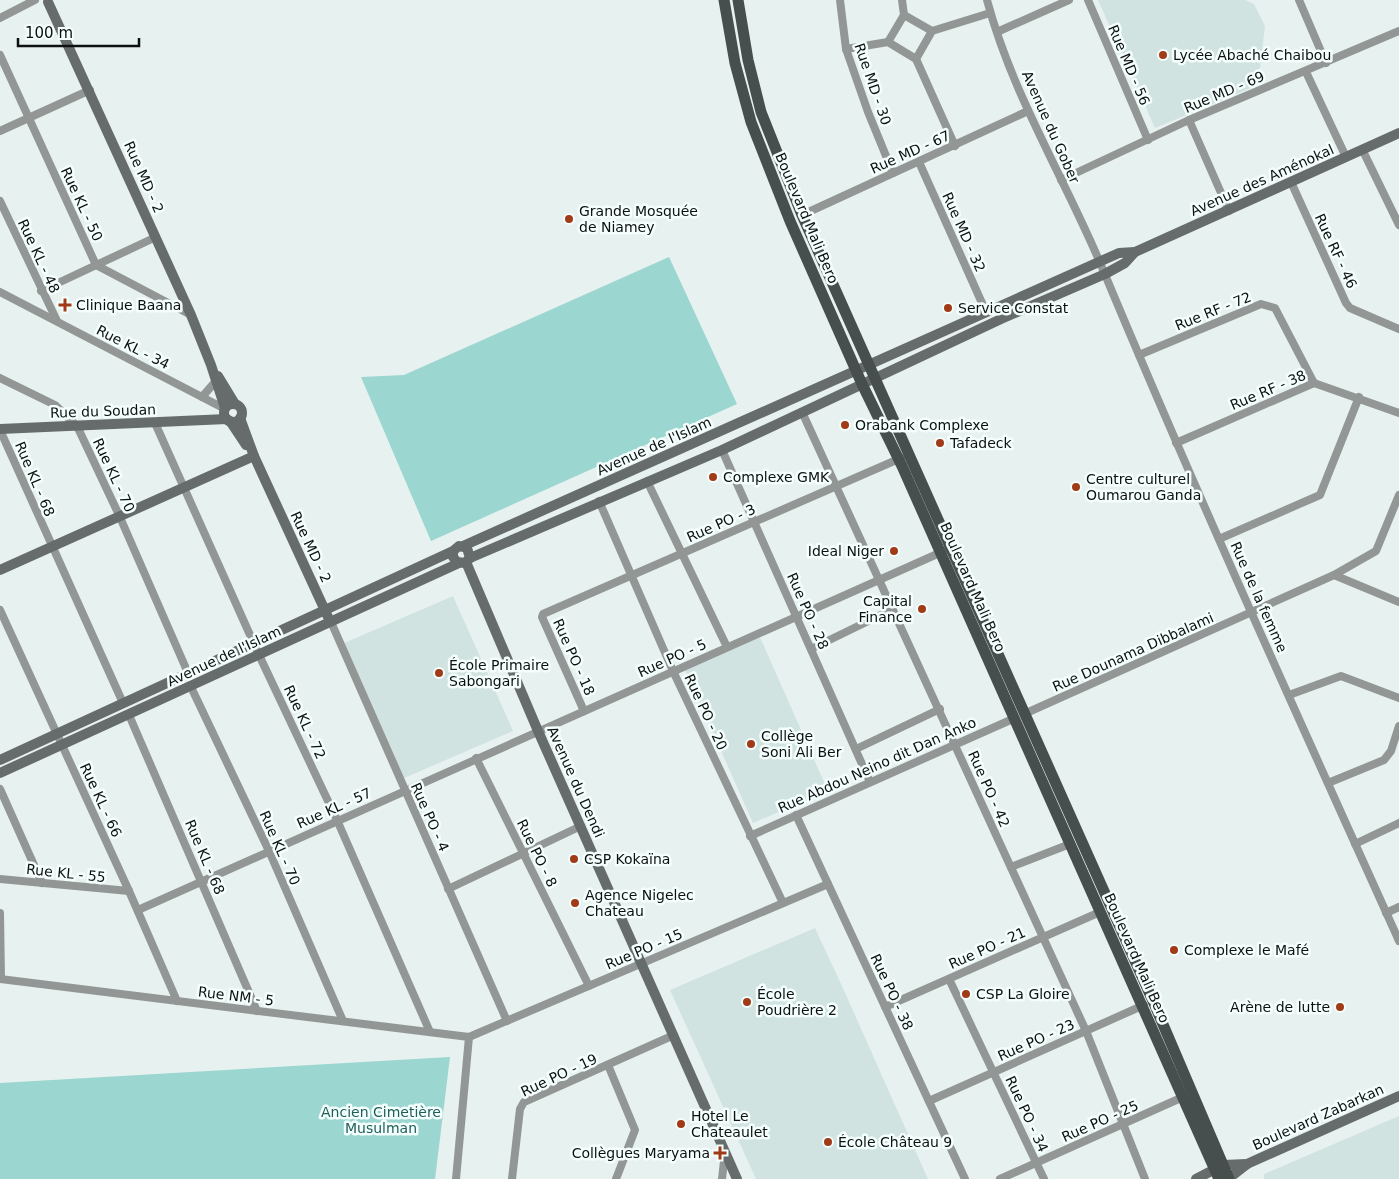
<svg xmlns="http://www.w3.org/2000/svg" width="1399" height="1179" font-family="'DejaVu Sans',sans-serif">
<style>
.built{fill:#d1e3e1}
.green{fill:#9bd6d0}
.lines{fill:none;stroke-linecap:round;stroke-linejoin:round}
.street{stroke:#929695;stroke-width:8}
.secondary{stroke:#666c6b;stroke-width:10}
.primary{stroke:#474e4e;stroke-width:11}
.poi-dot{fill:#a13a17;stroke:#f4fffd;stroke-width:2}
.labels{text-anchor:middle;stroke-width:5;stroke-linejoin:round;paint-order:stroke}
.poi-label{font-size:14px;fill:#0c100f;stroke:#f4fffd;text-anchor:start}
.street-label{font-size:14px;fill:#0c100f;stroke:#f4fffd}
.park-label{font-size:14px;fill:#1f5e59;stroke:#f4fffd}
</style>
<rect width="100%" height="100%" fill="#e7f1f0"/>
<g class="built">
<path d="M1098,0h147l9,4 11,22 -7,59 -103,43z"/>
<path d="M453,596l60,135 -111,48 -60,-135z"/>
<path d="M760,637l68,154 -75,32 -68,-153z"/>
<path d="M815,928l27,58 86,193h-172l-86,-189z"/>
<path d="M1399,1116v63h-135v-5z"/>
</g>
<g class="green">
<path d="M669,257l68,147 -306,137 -70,-164 43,-2z"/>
<path d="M450,1057l-15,122h-435v-96z"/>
</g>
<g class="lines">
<g class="street">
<path d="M840,0l6,49 22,63 25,61"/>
<path d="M902,0l2,15"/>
<path d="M987,0c25,94 77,177 114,265 95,228 197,452 298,676"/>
<path d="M1088,0l60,140"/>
<path d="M1299,0l27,63"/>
<path d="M0,18l35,-18"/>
<path d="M997,32l72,-32"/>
<path d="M888,42l16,-27 28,16"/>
<path d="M846,49l42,-7 28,17 16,-28 58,-18"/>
<path d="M0,55l96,210 95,50"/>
<path d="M916,59l39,87"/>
<path d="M1306,72l40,85"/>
<path d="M1189,120l40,91"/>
<path d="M0,131l90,-41"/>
<path d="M1362,149l37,76"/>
<path d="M919,162l67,150"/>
<path d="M1061,180l128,-60 210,-89"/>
<path d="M1291,182l55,121 4,5 49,21"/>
<path d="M0,201l57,120"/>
<path d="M802,215l226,-104"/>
<path d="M41,291l115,-54"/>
<path d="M0,292l225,117"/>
<path d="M1139,355l122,-51 14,4 39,75"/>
<path d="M0,378l55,27 22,21 42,89 69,158"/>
<path d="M202,397l14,-16"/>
<path d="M802,412l284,619 59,148"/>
<path d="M155,423l104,232 78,165 93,212"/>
<path d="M0,430l123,273"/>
<path d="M1176,443l138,-60 85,30"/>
<path d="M722,450l148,332"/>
<path d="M647,481l80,166"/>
<path d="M599,501l74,170 110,232"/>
<path d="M1219,539l101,-44 39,-98"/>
<path d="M1334,575l42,-24 23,-56"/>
<path d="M0,610l129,281 48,110"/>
<path d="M331,622l176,399"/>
<path d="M811,649l82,-40"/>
<path d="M191,687l78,164 74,170"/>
<path d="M1289,695l52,-19 58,22"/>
<path d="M584,711l-42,-94 1,-3 358,-156"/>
<path d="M1024,714l310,-139 65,27"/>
<path d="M129,715l128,296"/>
<path d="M856,749l84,-40"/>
<path d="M476,758l113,228"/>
<path d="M1328,783l56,-23 7,-9 8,-25"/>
<path d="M0,789l42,94"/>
<path d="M796,815l169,364"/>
<path d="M750,836l265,-118"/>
<path d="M1355,844l44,-21"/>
<path d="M1011,867l59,-23"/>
<path d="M0,879l129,12"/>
<path d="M448,889l133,-63"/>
<path d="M138,910l806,-359"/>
<path d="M0,913l1,66"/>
<path d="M1386,913l13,-6"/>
<path d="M0,979l469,58"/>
<path d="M949,979l95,200"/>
<path d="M885,1007l215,-95"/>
<path d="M469,1037l359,-153"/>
<path d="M608,1065l27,65 -19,49"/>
<path d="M929,1101l215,-96"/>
<path d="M456,1179l13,-142"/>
<path d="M512,1179l8,-70 4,-7 150,-67"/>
<path d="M722,1179l3,-27"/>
<path d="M1000,1179l183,-82"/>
</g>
<g class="secondary">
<path d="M48,2l143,313 20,50 14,43"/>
<path d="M218,376l17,28"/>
<circle cx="233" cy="413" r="9"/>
<path d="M240,418l14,38 74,161"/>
<path d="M230,421l16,24"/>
<path d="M0,429l227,-10"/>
<path d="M463,546l656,-293 16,-1"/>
<path d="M470,558l252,-108 279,-131 104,-45 20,-11 10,-11 264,-119"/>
<path d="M466,562l72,169 199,448"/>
<path d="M0,570l254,-114"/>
<path d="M0,760l453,-209 6,-5 8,2 3,10 -5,5 -8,-1 -4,-5v-6"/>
<path d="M0,773l459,-210"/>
<path d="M1196,1179l27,-14 24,-1"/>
<path d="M1228,1179l19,-15 152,-68"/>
</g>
<g class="primary">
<path d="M724,0l11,63 16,59 39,99 72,163 40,82 317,713"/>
<path d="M738,0l10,60 13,52 41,103 351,786 76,178"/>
</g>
</g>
<g class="poi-dot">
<circle cx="1163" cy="55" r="5"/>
<circle cx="569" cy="219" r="5"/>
<path d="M62.5 297.5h5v5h5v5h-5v5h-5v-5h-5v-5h5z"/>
<circle cx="948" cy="308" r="5"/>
<circle cx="845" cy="425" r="5"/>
<circle cx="940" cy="443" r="5"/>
<circle cx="713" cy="477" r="5"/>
<circle cx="1076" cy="487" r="5"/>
<circle cx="894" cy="551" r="5"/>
<circle cx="922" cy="609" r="5"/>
<circle cx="439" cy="673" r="5"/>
<circle cx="751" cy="744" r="5"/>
<circle cx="574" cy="859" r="5"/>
<circle cx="575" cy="903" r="5"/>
<circle cx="1174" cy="950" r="5"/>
<circle cx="966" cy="994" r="5"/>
<circle cx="747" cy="1002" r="5"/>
<circle cx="1340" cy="1007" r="5"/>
<circle cx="681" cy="1124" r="5"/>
<circle cx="828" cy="1142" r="5"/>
<path d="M717.5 1145.5h5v5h5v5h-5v5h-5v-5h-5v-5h5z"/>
</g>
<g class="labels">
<g class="poi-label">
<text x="1173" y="60">Lycée Abaché Chaibou</text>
<text x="579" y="216">Grande Mosquée<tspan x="579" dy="16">de Niamey</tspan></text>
<text x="76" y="310">Clinique Baana</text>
<text x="958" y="313">Service Constat</text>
<text x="855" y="430">Orabank Complexe</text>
<text x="950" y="448">Tafadeck</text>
<text x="723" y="482">Complexe GMK</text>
<text x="1086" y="484">Centre culturel<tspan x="1086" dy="16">Oumarou Ganda</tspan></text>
<text x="884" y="556" text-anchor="end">Ideal Niger</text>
<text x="912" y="606" text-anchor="end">Capital<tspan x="912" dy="16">Finance</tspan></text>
<text x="449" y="670">École Primaire<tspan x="449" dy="16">Sabongari</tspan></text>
<text x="761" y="741">Collège<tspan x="761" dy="16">Soni Ali Ber</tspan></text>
<text x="584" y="864">CSP Kokaïna</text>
<text x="585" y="900">Agence Nigelec<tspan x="585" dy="16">Chateau</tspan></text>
<text x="1184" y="955">Complexe le Mafé</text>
<text x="757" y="999">École<tspan x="757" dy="16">Poudrière 2</tspan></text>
<text x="976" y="999">CSP La Gloire</text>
<text x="1330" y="1012" text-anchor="end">Arène de lutte</text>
<text x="691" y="1121">Hotel Le<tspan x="691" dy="16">Chateaulet</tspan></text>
<text x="838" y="1147">École Château 9</text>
<text x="710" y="1158" text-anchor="end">Collègues Maryama</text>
</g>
<g class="street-label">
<text transform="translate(1129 65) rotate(67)" y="5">Rue MD - 56</text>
<text transform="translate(873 84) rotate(71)" y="5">Rue MD - 30</text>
<text transform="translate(1224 92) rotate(-23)" y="5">Rue MD - 69</text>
<text transform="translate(1051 127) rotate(66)" y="5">Avenue du Gober</text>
<text transform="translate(910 152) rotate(-24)" y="5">Rue MD - 67</text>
<text transform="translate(144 177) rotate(66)" y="5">Rue MD - 2</text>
<text transform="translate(1262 180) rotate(-24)" y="5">Avenue des Aménokal</text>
<text transform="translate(82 204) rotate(65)" y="5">Rue KL - 50</text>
<text transform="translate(807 218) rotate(67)" y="5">Boulevard Mali Bero</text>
<text transform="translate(964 232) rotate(66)" y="5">Rue MD - 32</text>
<text transform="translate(1336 251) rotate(65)" y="5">Rue RF - 46</text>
<text transform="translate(39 256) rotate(65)" y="5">Rue KL - 48</text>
<text transform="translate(1213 311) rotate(-22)" y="5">Rue RF - 72</text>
<text transform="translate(133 347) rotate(27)" y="5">Rue KL - 34</text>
<text transform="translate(1268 390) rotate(-23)" y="5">Rue RF - 38</text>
<text transform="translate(103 411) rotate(-2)" y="5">Rue du Soudan</text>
<text transform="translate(654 446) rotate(-24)" y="5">Avenue de l'Islam</text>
<text transform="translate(114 475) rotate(65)" y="5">Rue KL - 70</text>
<text transform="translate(35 479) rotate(67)" y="5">Rue KL - 68</text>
<text transform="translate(721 523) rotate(-24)" y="5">Rue PO - 3</text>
<text transform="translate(311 547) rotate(65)" y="5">Rue MD - 2</text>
<text transform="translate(973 587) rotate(66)" y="5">Boulevard Mali Bero</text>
<text transform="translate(1259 597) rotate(66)" y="5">Rue de la femme</text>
<text transform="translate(808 611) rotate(66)" y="5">Rue PO - 28</text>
<text transform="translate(1133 652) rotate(-24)" y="5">Rue Dounama Dibbalami</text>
<text transform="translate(224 656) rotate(-25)" y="5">Avenue de l'Islam</text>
<text transform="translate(574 657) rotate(66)" y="5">Rue PO - 18</text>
<text transform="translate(672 658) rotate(-24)" y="5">Rue PO - 5</text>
<text transform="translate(706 712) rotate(65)" y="5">Rue PO - 20</text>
<text transform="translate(305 722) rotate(65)" y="5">Rue KL - 72</text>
<text transform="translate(877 765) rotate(-24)" y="5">Rue Abdou Neino dit Dan Anko</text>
<text transform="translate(576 782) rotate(66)" y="5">Avenue du Dendi</text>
<text transform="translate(989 789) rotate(66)" y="5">Rue PO - 42</text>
<text transform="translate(101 800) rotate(65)" y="5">Rue KL - 66</text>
<text transform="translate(334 808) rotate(-24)" y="5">Rue KL - 57</text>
<text transform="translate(430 817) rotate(66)" y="5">Rue PO - 4</text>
<text transform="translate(280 848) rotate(66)" y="5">Rue KL - 70</text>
<text transform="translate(537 853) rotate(64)" y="5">Rue PO - 8</text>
<text transform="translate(205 857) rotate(67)" y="5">Rue KL - 68</text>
<text transform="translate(66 873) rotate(6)" y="5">Rue KL - 55</text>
<text transform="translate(987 948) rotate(-24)" y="5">Rue PO - 21</text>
<text transform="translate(644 949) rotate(-23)" y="5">Rue PO - 15</text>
<text transform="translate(1137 958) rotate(66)" y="5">Boulevard Mali Bero</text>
<text transform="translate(892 992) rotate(65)" y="5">Rue PO - 38</text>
<text transform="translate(236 996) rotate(7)" y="5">Rue NM - 5</text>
<text transform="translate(1036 1040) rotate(-24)" y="5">Rue PO - 23</text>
<text transform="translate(559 1075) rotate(-25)" y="5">Rue PO - 19</text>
<text transform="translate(1027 1114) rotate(65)" y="5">Rue PO - 34</text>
<text transform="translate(1318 1117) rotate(-24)" y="5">Boulevard Zabarkan</text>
<text transform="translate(1100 1121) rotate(-24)" y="5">Rue PO - 25</text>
</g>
<g class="park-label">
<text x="381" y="1117">Ancien Cimetière<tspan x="381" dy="16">Musulman</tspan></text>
</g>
</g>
<path d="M18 38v8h121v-8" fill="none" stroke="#0c100f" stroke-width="2.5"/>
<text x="25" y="38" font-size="15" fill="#0c100f" stroke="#f4fffd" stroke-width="4" paint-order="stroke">100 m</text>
</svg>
